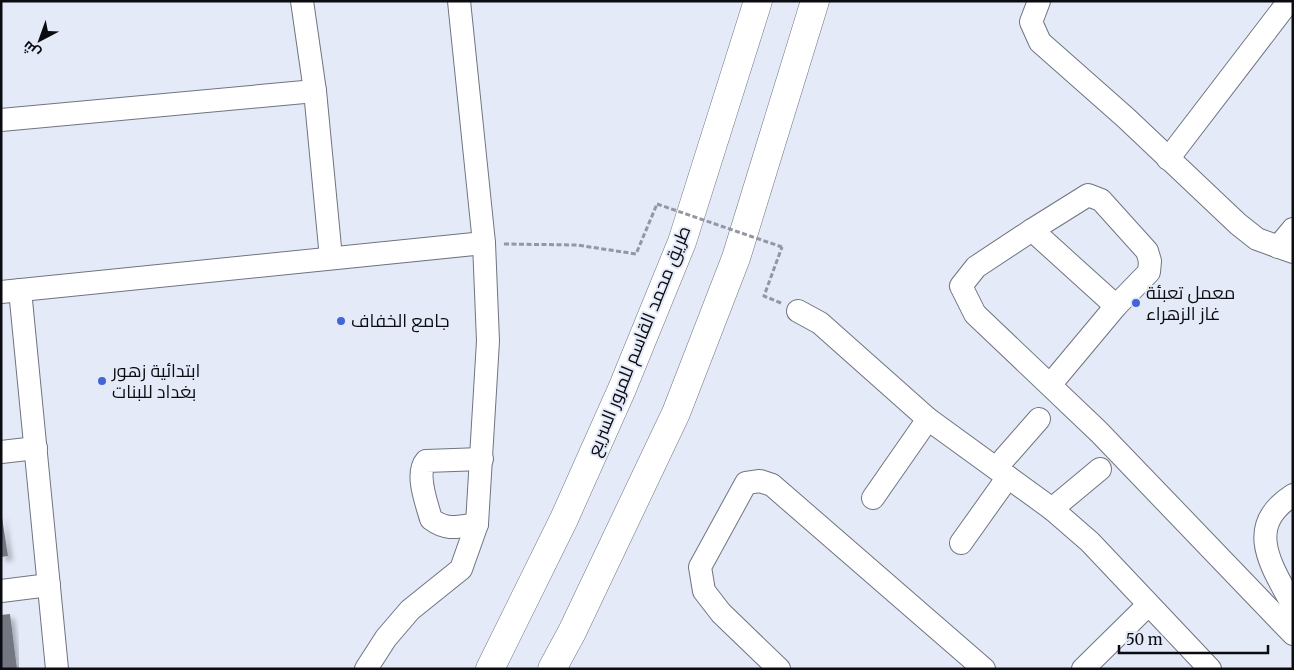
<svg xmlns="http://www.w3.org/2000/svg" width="1294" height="670" font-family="Merriweather,Cairo,serif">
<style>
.building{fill:#727782;filter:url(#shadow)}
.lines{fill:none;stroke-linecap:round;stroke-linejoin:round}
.minor-casing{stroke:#6f7480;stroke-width:24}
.highway-casing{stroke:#6f7480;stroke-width:29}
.path{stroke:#9397a2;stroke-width:3;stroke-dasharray:5 2.5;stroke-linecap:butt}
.minor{stroke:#fff;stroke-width:22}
.highway{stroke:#fff;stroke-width:28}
.path-bridge{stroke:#9397a2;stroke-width:3;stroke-dasharray:5 2.5;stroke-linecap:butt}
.poi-dot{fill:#4365d7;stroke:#e4eaf8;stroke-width:2}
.labels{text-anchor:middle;stroke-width:4;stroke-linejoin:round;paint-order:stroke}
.poi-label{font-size:18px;fill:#0b0c11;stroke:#e4eaf8;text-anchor:start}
.street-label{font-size:18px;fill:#0b0c11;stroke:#e4eaf8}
</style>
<defs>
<filter id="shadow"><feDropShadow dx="4.5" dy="4.5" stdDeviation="2.5" flood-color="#0004"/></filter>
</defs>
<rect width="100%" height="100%" fill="#e4eaf8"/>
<g class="building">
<path d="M1,511l7,45 -7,1z"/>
<path d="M10,614l7,55h-16v-54z"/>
</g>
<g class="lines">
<defs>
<g id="minor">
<path d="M302,1l13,90 16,167"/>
<path d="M1039,1l-8,21 9,20 86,76 112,106 19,15 36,13"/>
<path d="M1,120l314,-29"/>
<path d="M1168,159l121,-158"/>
<path d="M1032,230l56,-35 13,5 46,51 3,10 -1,11 -33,34"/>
<path d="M1278,247l15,-18"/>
<path d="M20,290l37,379"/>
<path d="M1,292l483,-49"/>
<path d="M798,311l22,12 108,96 124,90 38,33 120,127"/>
<path d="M1050,385l66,-79 -84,-76 -56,37 -15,19 14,28 124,118 194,202"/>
<path d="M1,452l35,-4"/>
<path d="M996,468l43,-49"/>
<path d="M1293,495c-50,32 -21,71 0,111"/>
<path d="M873,498l55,-79"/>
<path d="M1052,509l48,-40"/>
<path d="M477,524c-19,3 -30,7 -46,-5 -4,-15 -16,-45 -5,-58l56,-2"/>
<path d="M961,543l47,-66"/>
<path d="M1,591l48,-6"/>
<path d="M366,669l20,-31 24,-28 51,-41 16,-45 11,-183 -4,-98 -25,-242"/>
<path d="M779,669l-58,-56 -17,-22 -4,-24 46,-84 14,-2 12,4 212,184"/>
<path d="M1083,669l65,-64"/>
</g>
<g id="highway">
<path d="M490,669l74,-150 58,-130 60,-147 76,-241"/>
<path d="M552,669l20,-37 104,-219 60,-155 79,-257"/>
</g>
</defs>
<use href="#minor" class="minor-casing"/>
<use href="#highway" class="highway-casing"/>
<g class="path">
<path d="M504,244l73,1 59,9 21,-50"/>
<path d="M781,303l-17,-7 18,-49"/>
</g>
<use href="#minor" class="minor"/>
<use href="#highway" class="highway"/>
<path class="path-bridge" d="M657,204l125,43"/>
</g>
<g class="poi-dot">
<circle cx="1136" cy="303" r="5"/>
<circle cx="341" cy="321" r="5"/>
<circle cx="102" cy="381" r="5"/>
</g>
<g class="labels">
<g class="poi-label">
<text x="1146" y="299">معمل تعبئة<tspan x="1146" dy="21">غاز الزهراء</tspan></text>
<text x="351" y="327">جامع الخفاف</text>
<text x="112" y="377">ابتدائية زهور<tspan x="112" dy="21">بغداد للبنات</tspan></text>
</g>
<g class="street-label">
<text transform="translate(639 341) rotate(-68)" y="6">طريق محمد القاسم للمرور السريع</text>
</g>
</g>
<rect width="1294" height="670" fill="none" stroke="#0b0c11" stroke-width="5"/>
<g transform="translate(40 40) rotate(221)" stroke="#e4eaf8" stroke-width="4" paint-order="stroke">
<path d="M0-4L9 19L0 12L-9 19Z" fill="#0b0c11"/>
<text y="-8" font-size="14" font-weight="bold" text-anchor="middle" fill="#0b0c11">ش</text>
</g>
<path d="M1119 645v8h149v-8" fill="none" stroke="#0b0c11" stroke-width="2.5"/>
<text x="1126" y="645" font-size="15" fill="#0b0c11" stroke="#e4eaf8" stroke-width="4" paint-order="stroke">50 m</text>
</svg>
